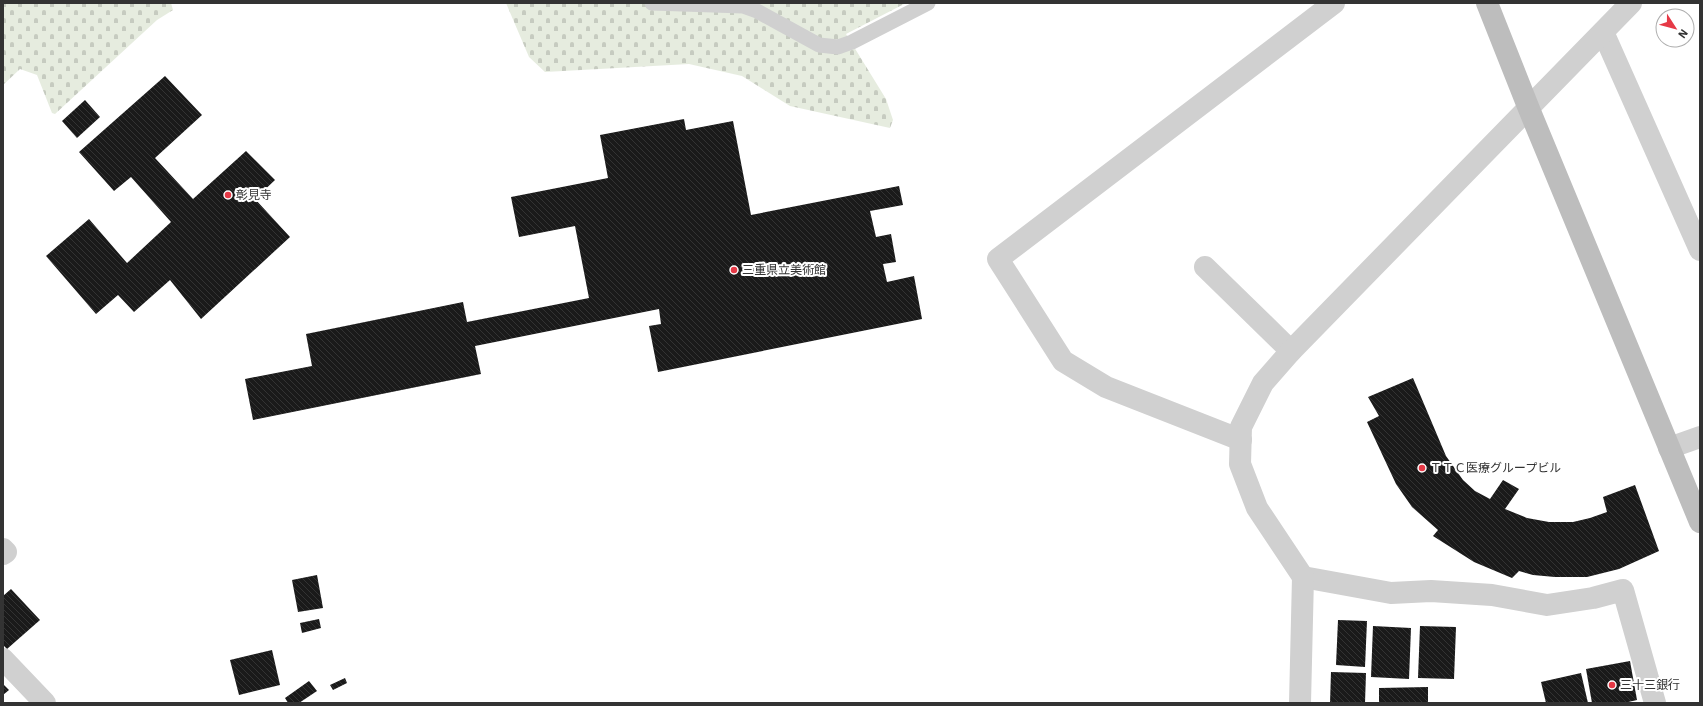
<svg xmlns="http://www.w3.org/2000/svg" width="1703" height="706" font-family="'IBM Plex Sans','Noto Sans JP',sans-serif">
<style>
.cemetery{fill:url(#cemetery-stones)}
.building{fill:url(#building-back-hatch)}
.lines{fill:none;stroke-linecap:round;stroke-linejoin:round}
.lane{stroke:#d0d0d0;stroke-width:15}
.street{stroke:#d0d0d0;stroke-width:22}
.secondary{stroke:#bdbdbd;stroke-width:22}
.poi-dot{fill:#e63946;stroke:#fff;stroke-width:1.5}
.labels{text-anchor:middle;stroke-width:4;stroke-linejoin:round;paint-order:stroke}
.poi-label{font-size:12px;fill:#333;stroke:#fff;text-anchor:start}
</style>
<defs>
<pattern id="cemetery-stones" width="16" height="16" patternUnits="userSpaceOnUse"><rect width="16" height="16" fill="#e6ecdf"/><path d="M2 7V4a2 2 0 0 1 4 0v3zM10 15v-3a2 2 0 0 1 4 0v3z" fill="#c6cbc0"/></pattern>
<pattern id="building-back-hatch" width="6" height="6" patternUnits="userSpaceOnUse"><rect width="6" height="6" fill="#1a1a1a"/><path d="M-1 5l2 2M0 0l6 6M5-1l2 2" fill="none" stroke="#333"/></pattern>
</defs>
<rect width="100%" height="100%" fill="#fff"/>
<g class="cemetery">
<path d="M3,3h168l2,7 -16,10 -102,94 -3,-1 -15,-38 -17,-6 -17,16z"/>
<path d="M506,3h400l-60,31 40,65 7,21 -3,8 -100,-22 -48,-30 -53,-12 -144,8 -16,-15z"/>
</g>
<g class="building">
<path d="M165,76l37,39 -47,43 38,41 53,-48 29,29 -20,19 35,38 -89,82 -31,-39 -36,32 -16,-17 -22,19 -50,-58 43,-37 38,44 44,-41 -40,-45 -17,14 -35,-39z"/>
<path d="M85,100l15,17 -23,21 -15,-17z"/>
<path d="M684,119l2,11 47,-9 18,94 148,-29 4,19 -33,6 6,26 15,-3 5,28 -13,2 4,18 27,-6 8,43 -264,53 -9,-46 12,-2 -2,-15 -184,37 6,28 -228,46 -8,-41 67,-13 -6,-32 157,-32 4,20 122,-24 -14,-72 -56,11 -8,-40 97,-19 -8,-43z"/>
<path d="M1413,378l33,78 17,24 12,11 15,8 13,-19 16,9 -14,20 22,9 22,4h24l17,-4 17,-6 -4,-15 32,-12 24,66 -40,18 -32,8h-32l-22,-2 -14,-4 -7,7 -38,-16 -41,-26 5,-6 -26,-23 -16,-23 -29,-62 12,-6 -11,-19z"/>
<path d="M317,575l6,33 -25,4 -6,-32z"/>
<path d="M11,589l29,31 -33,29 -4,-4v-49z"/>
<path d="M319,619l2,9 -19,5 -2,-10z"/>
<path d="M1338,620l29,1 -2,46 -29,-2z"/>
<path d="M1373,626l38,2 -2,51 -38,-2z"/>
<path d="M1420,626l36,1 -2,52 -36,-1z"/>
<path d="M272,650l8,35 -41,10 -9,-35z"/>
<path d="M1630,661l7,39 -13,3h-32l-6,-34z"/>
<path d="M1331,672l35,1 -1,30h-35z"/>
<path d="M1581,673l7,30h-42l-5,-21z"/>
<path d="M345,678l2,5 -14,7 -3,-5z"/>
<path d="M309,681l8,10 -18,12h-11l-3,-5z"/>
<path d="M3,684l6,6 -6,5z"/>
<path d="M1428,687v16h-49v-15z"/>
</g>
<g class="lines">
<path class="lane" d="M652,3l91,3 14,5 62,34 19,2 14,-5 76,-39"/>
<g class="street">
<path d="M1603,32l97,218"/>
<path d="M1205,267l86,84"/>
<path d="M1241,440l-135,-53 -43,-26 -65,-102 336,-256"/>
<path d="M1669,448l31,-11"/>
<path d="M3,549l3,3 -3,2"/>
<path d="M1303,577l88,16 40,-2 61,4 55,10 46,-7 30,-8 32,113"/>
<path d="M3,659l42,44"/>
<path d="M1300,703l3,-126 -46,-69 -17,-44 1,-37 22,-44 28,-32 340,-348"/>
</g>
<path class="secondary" d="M1487,3l42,106 171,413"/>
</g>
<g class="poi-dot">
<circle cx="228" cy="195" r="4"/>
<circle cx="734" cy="270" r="4"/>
<circle cx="1422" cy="468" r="4"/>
<circle cx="1612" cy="685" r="4"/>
</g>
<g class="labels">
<g class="poi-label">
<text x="236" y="199">彰見寺</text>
<text x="742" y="274">三重県立美術館</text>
<text x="1430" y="472">ＴＴＣ医療グループビル</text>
<text x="1620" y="689">三十三銀行</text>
</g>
</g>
<rect width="1703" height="706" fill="none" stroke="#333333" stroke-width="8"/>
<g transform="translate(1675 28) rotate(126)"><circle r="19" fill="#ffffff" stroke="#adadad"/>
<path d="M0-3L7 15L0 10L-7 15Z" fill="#e63946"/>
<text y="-6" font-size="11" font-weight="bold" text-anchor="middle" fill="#333333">N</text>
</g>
</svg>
